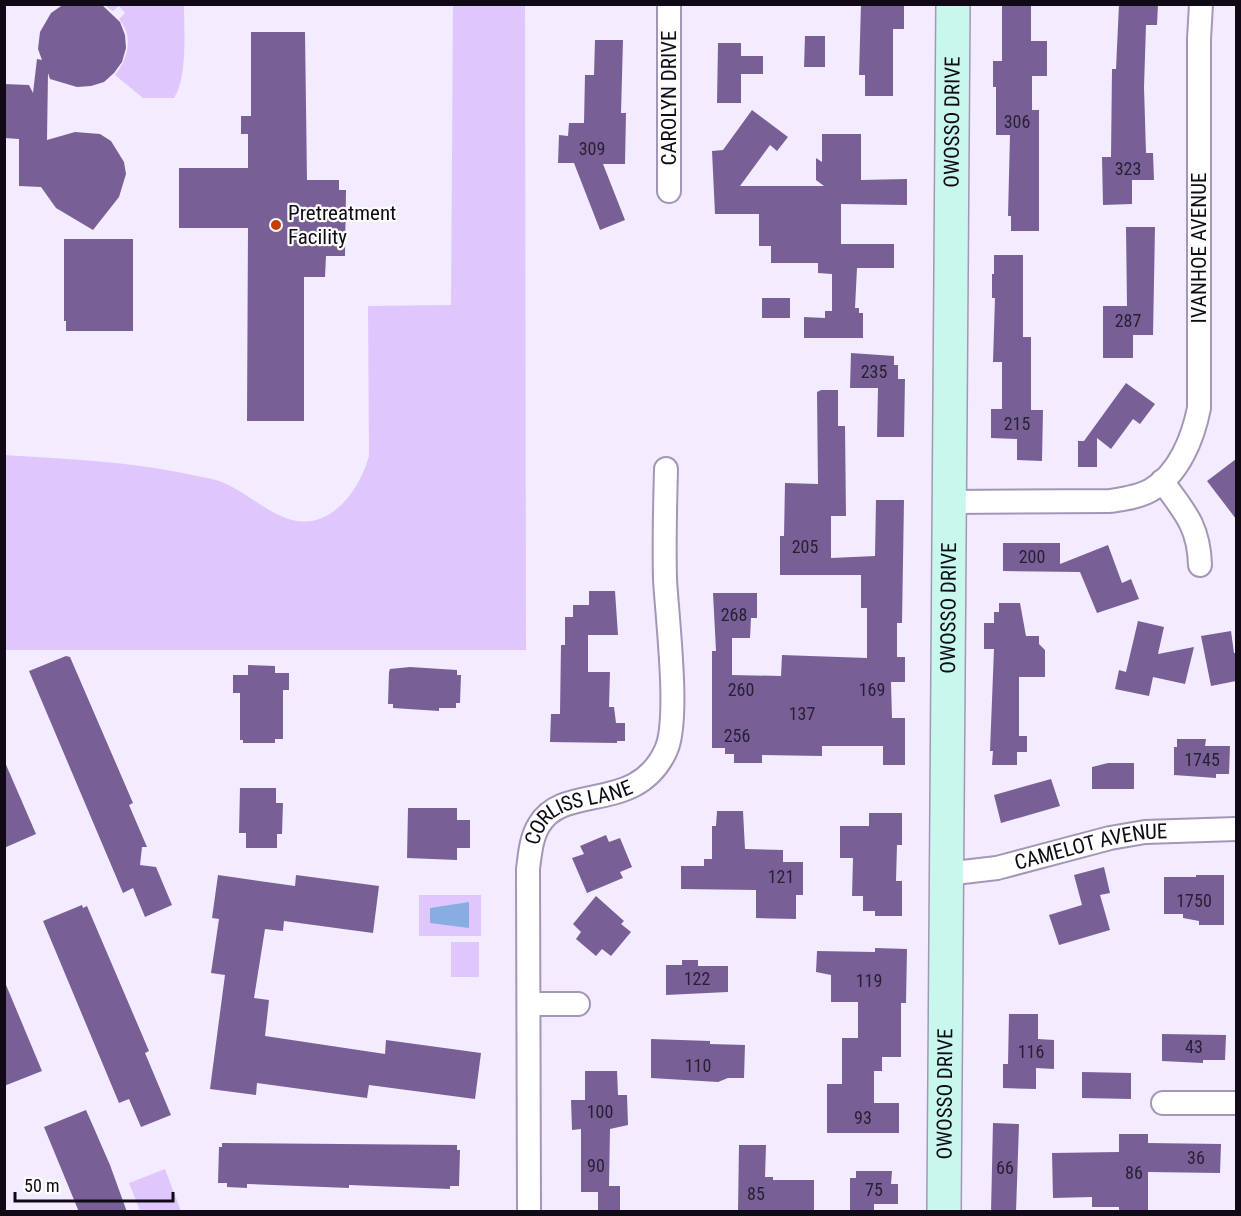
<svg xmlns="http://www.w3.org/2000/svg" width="1241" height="1216" font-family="'Roboto Condensed',sans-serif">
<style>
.green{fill:#dfc7fd}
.water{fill:#87ade1}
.building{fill:#786096}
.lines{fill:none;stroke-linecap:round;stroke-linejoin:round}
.street-casing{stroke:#a496b6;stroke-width:26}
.secondary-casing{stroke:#a496b6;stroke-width:36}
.street{stroke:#fff;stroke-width:22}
.secondary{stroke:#c8f8ec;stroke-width:33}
.poi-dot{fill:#c53e06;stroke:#fcfcfc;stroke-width:2}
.labels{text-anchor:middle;stroke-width:4.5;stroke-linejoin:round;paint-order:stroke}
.number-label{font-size:18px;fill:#292035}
.street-label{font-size:21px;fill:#0f0a15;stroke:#fcfcfc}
.poi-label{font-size:21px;fill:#0f0a15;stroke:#fcfcfc;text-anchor:start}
</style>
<rect width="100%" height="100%" fill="#f3ebff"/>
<g class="green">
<path d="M104,5h80c0,24 4,72 -10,93h-31l-28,-23c13,-16 19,-38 4,-56l6,-6 -6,-7 -6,5z"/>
<path d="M453,5h72l1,645h-521v-195c59,4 119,6 178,18 11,3 24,4 36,8 31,10 63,51 100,38 26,-9 43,-38 50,-63l-1,-150 83,-1z"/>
<rect x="419" y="895" width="62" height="41"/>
<rect x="451" y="942" width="28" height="35"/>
<path d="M165,1169l16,42h-41l-11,-28z"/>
</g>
<path class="water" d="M469,902v26l-39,-5v-15z"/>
<g class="building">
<path d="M64,4h37l19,18 5,13 1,13 -4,14 -8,11 -10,9 -13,4 -14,1 -27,-8 -2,-6 -1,67 28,-8 25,2 11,7 13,21 2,12 -7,23 -26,33 -37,-22 -15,-21 -22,-1v-47l-15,-1v-54l25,1 4,8 4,-34 5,1 -4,-11 2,-17 11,-19z"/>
<path d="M861,4h43v25h-11v67h-28v-21h-6z"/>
<path d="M1002,4h29v37h16v35h-15v34h7v121h-28v-15h-3l2,-81h-14v-48h-3v-26h9z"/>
<path d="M1119,4h39l-1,21h-11l-2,62 2,66h7l1,27h-22v24l-29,1 -1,-48h9l1,-88h4z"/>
<path d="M251,32h54l2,148h32v10h7l-1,66h-19l-1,21h-21v144h-57l1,-193h-69v-60h69v-34h-7v-18h10z"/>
<path d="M805,36h20v31h-21z"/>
<path d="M595,40h28l-2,73h5l-1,51h-22l22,56 -25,10 -26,-67h-16l1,-28 9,1 1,-13h15l1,-48h9z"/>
<path d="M718,43h23v13h22v18h-22v29h-24z"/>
<path d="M752,110l36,27 -11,14 -7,-6 -30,41h84l-8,-6v-22l6,4v-28h39v46l46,-1v26l-66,-1v40h53v24h-37l-2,40h4v5h4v25h-59v-21l21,1v-7h7v-37l-14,-1v-10h-47v-17h-12v-32h-44l-3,-63 11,-1z"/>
<path d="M1126,227h29l-2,108h-20v23h-30v-52h24z"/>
<path d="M64,239h69v92h-67v-10h-2z"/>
<path d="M994,255h29v82h8v73h12l-1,51 -25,-1v-21l-26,-1v-29h11v-47h-9l2,-64h-3v-24h2z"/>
<rect x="762" y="298" width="28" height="20"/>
<path d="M851,353l43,3v9h4v14h7l-1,58h-27l1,-49h-28z"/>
<path d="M1126,383l29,21 -15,20 -7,-5 -22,30 -14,-11v29h-19v-26h6z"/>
<path d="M821,390h17v36h7l1,90h-15v42l44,-2 1,-56h28l-2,123h-5v34h8v25h-14l1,36h13v47h-22v-19h-61v10l-60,-1v8h-28v-9h-9v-6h-13v-97h4l-3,-58h44v25h-6l-1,20h-18v37l49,1 1,-21 85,3v-50h-6v-33h-81v-39h4l1,-53 33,1 -1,-92z"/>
<path d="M1236,459v60l-29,-38z"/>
<path d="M1003,543h57v21l48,-19 14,38 9,-4 8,20 -42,14 -17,-41 -77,-1z"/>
<path d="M589,591h26l3,44h-30v37h22l-1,35h5l2,16h9v18h-8v2l-67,-1 1,-28h9l1,-69h4v-28h8v-12h16z"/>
<path d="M999,603h21l6,33h13v8l6,6v27h-26v59h8v16h-10v13h-25l1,-14h-3l4,-102h-10v-26h10v-11h5z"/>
<path d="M1138,621l26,6 -6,27 36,-7 -9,37 -32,-7 -4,19 -34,-7 4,-19 7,2z"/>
<path d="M1231,631l3,22h2v28l-25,5 -10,-50z"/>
<path d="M66,656l4,1 63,146 -4,2 18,42h-5l-2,18 16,2 16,38 -27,12 -12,-29 -10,5 -94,-222z"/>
<path d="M248,665l27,1v7h14v17h-6v49h-8v4h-32v-3h-3v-47h-7v-18h15z"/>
<path d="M410,667l47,3v5h4l-1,28h-4v5h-17v3l-46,-3v-4h-5l1,-32 1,-3z"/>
<path d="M1177,739h29l-1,7h25l-1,28h-13v4l-42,-3v-28h3z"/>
<path d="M4,760l32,74 -32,14z"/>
<path d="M1108,763h26v26h-42v-22z"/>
<path d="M1051,779l9,27 -59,17 -7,-28z"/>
<path d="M240,788h36v15h7l-1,31h-5v14h-31v-15h-7z"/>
<path d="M408,808h49v12h13v28h-13v12l-50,-2z"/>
<path d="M717,811h26l2,38 38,1v12h20v33h-7v24l-40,-1v-28l-75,-1v-23h23v-7h8v-33h4z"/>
<path d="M869,813h33v32h-5l-1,36h6v35h-27v-5h-12v-15h-11l1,-38h-13v-32h29z"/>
<path d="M606,835l3,7 11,-4 12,29 -12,5 3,6 -36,15 -15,-35 12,-4 -4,-8z"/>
<path d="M1104,867l6,26 -10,2 10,35 -51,15 -10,-30 33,-10 -8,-30z"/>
<path d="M218,875l77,11 1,-11 83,11 -6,47 -89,-12 -1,10 -18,-2 -11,69 15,2 -4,36 120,18 1,-14 95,13 -6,46 -106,-14 -2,13 -110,-15 -1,12 -46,-6 15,-114 -14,-2 8,-54 -7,-1z"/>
<path d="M1196,875h28v50h-25v-4l-16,-3v-4h-19v-37h32z"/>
<path d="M596,896l28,25 -3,3 10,8 -20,24 -9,-7 -6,7 -20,-17 5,-7 -8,-8z"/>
<path d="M82,905l1,3 4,-2 62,145 -4,2 26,62 -30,12 -12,-28 -10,4 -76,-182z"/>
<path d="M875,948l32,1 -1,54h-5v54h-19v14h-8v32h25v30h-72v-49h15v-46h16v-36h-27v-27l-15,-3 1,-21 58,1z"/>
<path d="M682,960h16v6h30v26l-62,3v-30h16z"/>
<path d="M4,980l38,91 -38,15z"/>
<path d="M1009,1014h29v25l16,1v29l-18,-1v21l-33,-1v-24h5z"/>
<path d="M1162,1034l64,1 -1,25h-22v3l-41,-2z"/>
<path d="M651,1039l59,2v3l35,1 -1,33h-16l-10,4 -67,-4z"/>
<path d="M585,1071h32l1,24h9l1,30 -18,4 -1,57h11v24h-22v-18h-17v-63l-9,1 -1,-30h14z"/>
<path d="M1082,1072l49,1v26l-49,-1z"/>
<path d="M86,1110l24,55 17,47h-48l-35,-85z"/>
<path d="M993,1123l26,1 -3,88h-25z"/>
<path d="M1119,1134h29v9l73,1 -1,29 -72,-1v40h-29v-5h-27v-10l-39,1 -1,-45 67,-1z"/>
<path d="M222,1143l235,2v5h3l-1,36h-9v3l-101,-4v3l-102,-4v4l-20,-1v-4h-9l1,-36h3z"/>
<path d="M739,1145h27l-1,32h8v3h41v32h-76z"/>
<path d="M856,1171h36l-1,13h7v20h-24v8h-24v-34h6z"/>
</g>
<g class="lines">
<defs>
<g id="street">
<path d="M669,191v-187"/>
<path d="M1162,481c22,30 37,45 38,84"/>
<path d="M949,502l161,-1c13,-2 29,-4 41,-11 28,-16 42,-52 48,-82v-369l2,-35"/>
<path id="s1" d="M946,874l51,-6 113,-30 35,-6 91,-3"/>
<path d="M529,1004h49"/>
<path d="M1163,1103h73"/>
<path id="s2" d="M529,1212l-1,-343c2,-15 3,-31 11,-44 25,-43 98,-10 127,-75 14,-30 1,-133 -1,-171 -1,-37 0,-73 1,-110"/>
</g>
<g id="secondary">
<path id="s3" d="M944,1212l9,-1208"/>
</g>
</defs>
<use href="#street" class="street-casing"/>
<use href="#secondary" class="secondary-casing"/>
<use href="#street" class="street"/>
<use href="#secondary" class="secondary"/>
</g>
<circle class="poi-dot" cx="276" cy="225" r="6"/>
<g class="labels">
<g class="number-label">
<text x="1017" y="128">306</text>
<text x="592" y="155">309</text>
<text x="1128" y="175">323</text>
<text x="1128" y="327">287</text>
<text x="874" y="378">235</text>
<text x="1017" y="430">215</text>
<text x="805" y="553">205</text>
<text x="1032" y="563">200</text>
<text x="734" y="621">268</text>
<text x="741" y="696">260</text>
<text x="872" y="696">169</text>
<text x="802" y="720">137</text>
<text x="737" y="742">256</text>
<text x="1202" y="766">1745</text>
<text x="781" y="883">121</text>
<text x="1194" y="907">1750</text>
<text x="697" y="985">122</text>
<text x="869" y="987">119</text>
<text x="1194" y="1053">43</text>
<text x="1031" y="1058">116</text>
<text x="698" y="1072">110</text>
<text x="600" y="1118">100</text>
<text x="863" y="1124">93</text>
<text x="1196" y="1164">36</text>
<text x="596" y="1172">90</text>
<text x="1005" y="1174">66</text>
<text x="1134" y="1179">86</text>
<text x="874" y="1196">75</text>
<text x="756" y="1200">85</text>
</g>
<g class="street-label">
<text transform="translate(669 98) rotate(-90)" y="7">CAROLYN DRIVE</text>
<text dy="7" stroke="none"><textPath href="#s3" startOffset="1090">OWOSSO DRIVE</textPath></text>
<text transform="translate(1199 248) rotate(-90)" y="7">IVANHOE AVENUE</text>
<text dy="7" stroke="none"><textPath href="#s3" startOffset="604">OWOSSO DRIVE</textPath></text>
<text dy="7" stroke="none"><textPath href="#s2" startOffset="430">CORLISS LANE</textPath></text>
<text dy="7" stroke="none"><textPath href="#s1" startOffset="148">CAMELOT AVENUE</textPath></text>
<text dy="7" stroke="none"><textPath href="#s3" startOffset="118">OWOSSO DRIVE</textPath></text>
</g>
<g class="poi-label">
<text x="288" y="220">Pretreatment<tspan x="288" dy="24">Facility</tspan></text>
</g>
</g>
<rect width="1241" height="1216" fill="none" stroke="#0f0a15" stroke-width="12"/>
<path d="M15 1192v9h158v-9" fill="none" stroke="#0f0a15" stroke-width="3"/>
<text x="24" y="1192" font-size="18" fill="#0f0a15" stroke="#fcfcfc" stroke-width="4.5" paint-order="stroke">50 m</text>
</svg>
